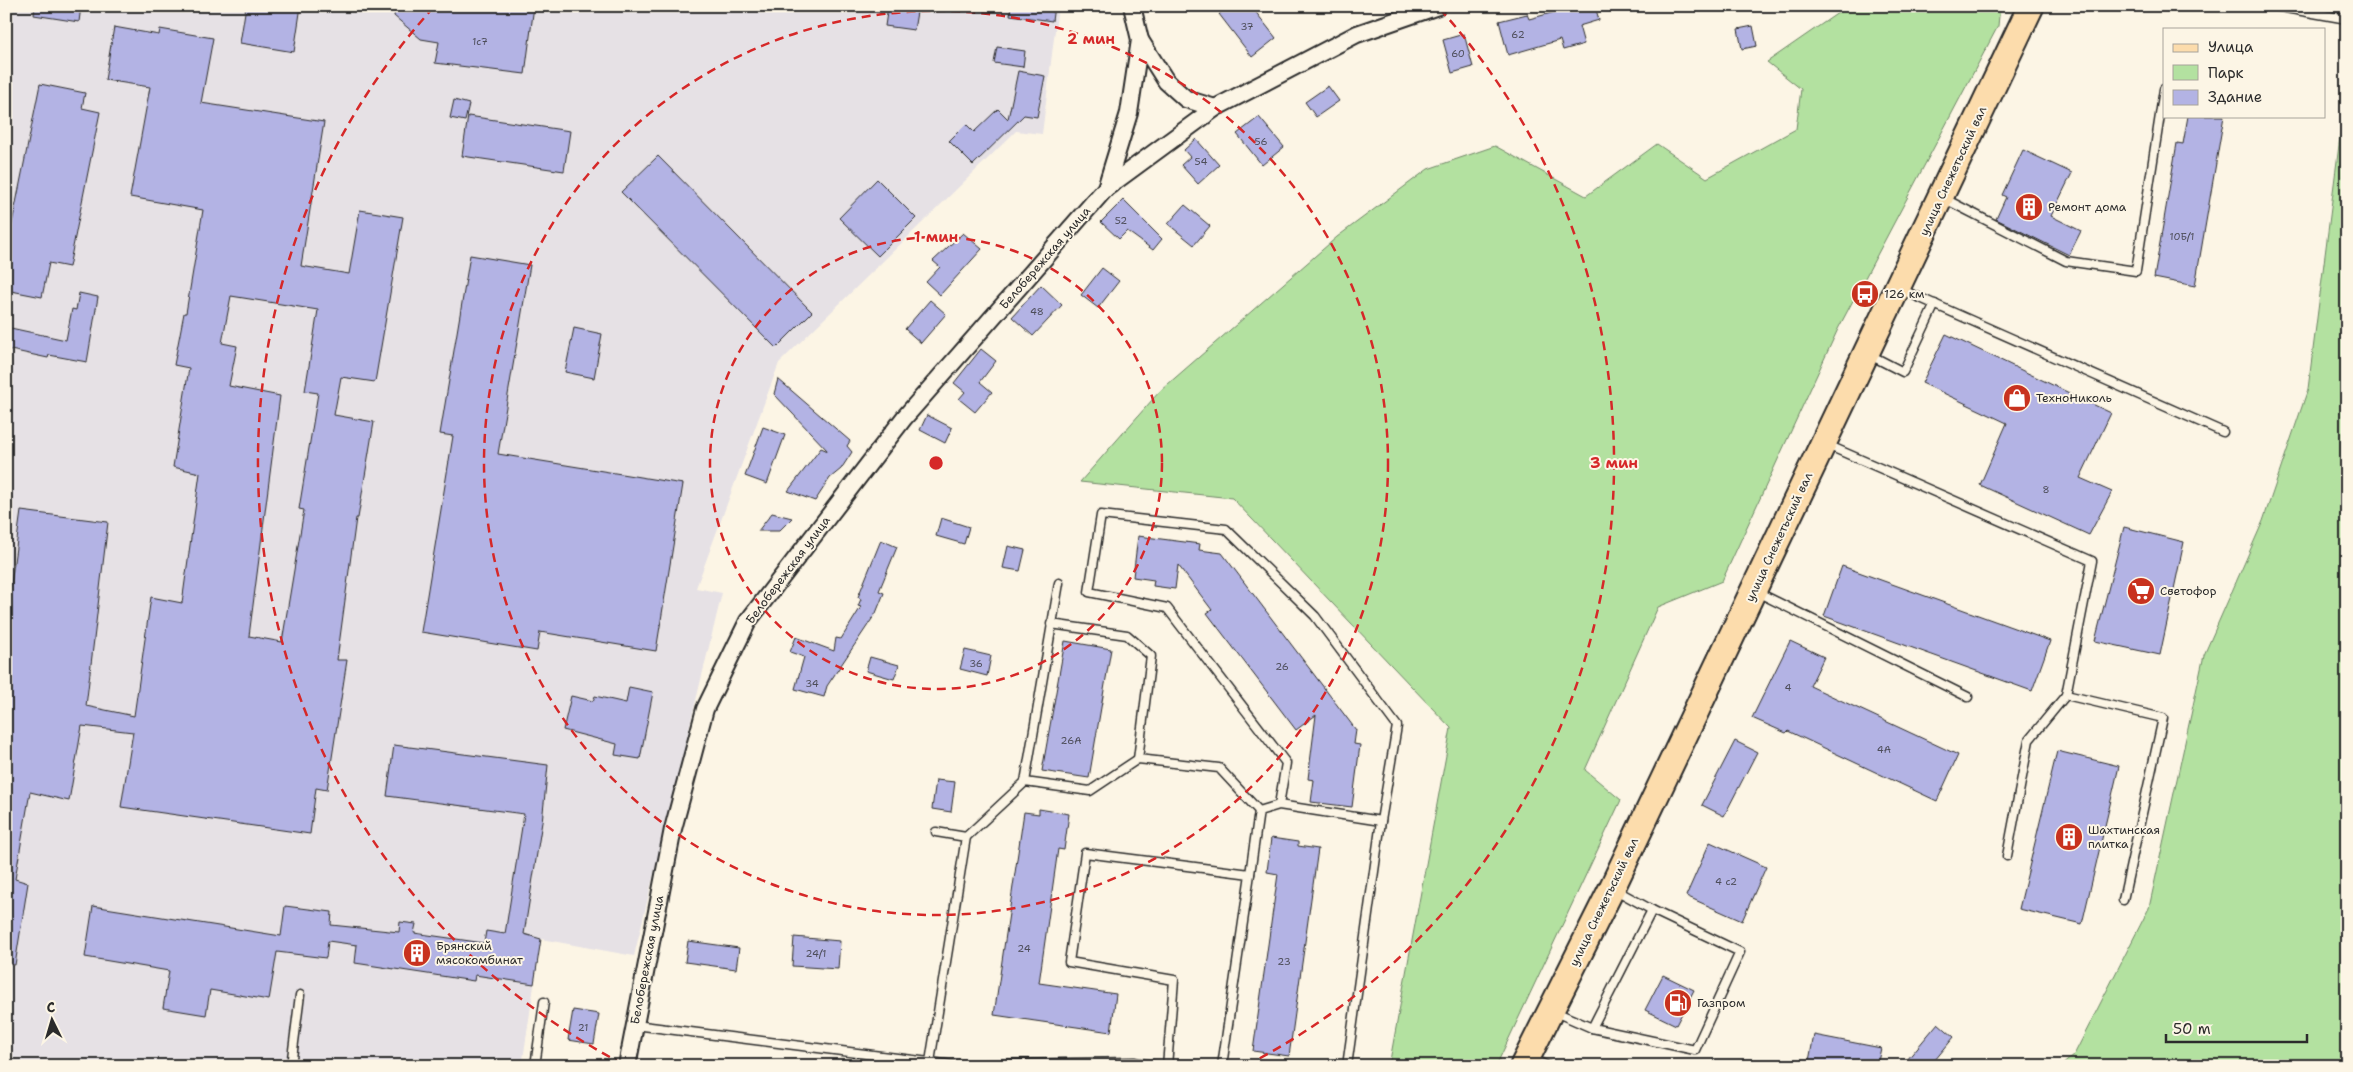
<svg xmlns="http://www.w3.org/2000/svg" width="2353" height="1072" font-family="'Shantell Sans',sans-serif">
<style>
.built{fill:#e6e1e5}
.green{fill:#b3e1a0;stroke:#6f8666}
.building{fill:#b3b3e4;stroke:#2b2b2b;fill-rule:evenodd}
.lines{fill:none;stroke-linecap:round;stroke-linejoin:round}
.lane-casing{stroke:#2b2b2b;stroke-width:11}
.street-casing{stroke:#2b2b2b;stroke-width:20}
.primary-casing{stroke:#2b2b2b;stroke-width:29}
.lane{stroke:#fcf5e5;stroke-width:8}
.street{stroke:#fcf5e5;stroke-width:16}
.primary{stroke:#fcdcac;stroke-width:25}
.ring{fill:none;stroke:#d62828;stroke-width:2.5;stroke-dasharray:9 6}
.labels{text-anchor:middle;stroke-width:4;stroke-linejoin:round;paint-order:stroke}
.number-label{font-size:10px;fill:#4d4d59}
.street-label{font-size:12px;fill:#2b2b2b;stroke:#fcf5e5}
.poi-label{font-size:12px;fill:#2b2b2b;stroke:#fcf5e5;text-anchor:start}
.centre{fill:#d62828;stroke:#fcf5e5;stroke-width:2.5}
.ring-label{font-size:15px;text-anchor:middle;font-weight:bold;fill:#d62828;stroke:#fcf5e5;stroke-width:4;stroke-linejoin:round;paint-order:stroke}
</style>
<rect width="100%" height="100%" fill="#fcf5e5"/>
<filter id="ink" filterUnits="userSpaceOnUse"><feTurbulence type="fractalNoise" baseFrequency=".02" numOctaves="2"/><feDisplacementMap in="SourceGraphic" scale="10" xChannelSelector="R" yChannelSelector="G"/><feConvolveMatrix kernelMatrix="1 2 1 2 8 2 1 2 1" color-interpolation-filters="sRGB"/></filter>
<g filter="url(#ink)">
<path class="built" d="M6,6h1052l-16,128 -26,-3 -237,232 -83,225 26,5 -88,363 -93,-17 -19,127h-516z"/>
<g class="green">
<path d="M1848,6h152l-2,20 -160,303 -116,252 -64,26 -73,163 36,30 -125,266h-107l62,-338 -219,-230 -152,-16 80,-91 177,-154 91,-68 67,-23 91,50 71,-52 50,34 89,-49 5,-40 -34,-27z"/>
<path d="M2347,82v984h-286l13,-11 75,-147 55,-253 59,-134 45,-132z"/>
</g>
<g class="building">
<path d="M35,6h46l-2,16 -45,-7z"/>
<path d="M246,6h55l-7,46 -54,-9z"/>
<path d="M396,6h138l-9,68 -90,-11 4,-21 -18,-3 -27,-23z"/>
<path d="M888,6h30l-4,24 -29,-4z"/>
<path d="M1011,6h43l-2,15 -42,-6z"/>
<path d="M1229,6h22l25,32 -24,19 -33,-43z"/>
<path d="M1577,6h18l4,14 -20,6 5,18 -21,6 -3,-10 -52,15 -9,-34 28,-7 2,5z"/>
<path d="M1753,26l4,20 -15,3 -4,-20z"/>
<path d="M114,27l45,8 1,-6 53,9 -12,65 123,19 -23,144 48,8 11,-64 43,7 -28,165 -34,-5 -7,38 40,7 -16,96h-2l-19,142h10l-20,130 -11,-2 -6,46 -189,-27 12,-75 -51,-6 -13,75 -39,-9 -15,87 13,4 -13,82 -9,-1v-344l15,-109 87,11 -22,184 48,10 17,-119 31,6 18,-130 -27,-6 16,-99 -15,-3 10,-52h2l17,-103 -73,-13 20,-110 -45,-7zM231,296l87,14 -13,81 13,2 -19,116 5,1 -22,132 -33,-6 31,-240 -51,-10 8,-40 -15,-3z"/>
<path d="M1464,34l9,33 -21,6 -9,-33z"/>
<path d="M997,47l28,4 -2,16 -29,-4z"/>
<path d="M1018,71l27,5 -8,41 -13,-2 -51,50 -24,-24 17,-17 8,8 24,-23 10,10z"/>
<path d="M40,84l45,9 -3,15 18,4 -31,155 -20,-4 -7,34 -36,-7v-37z"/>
<path d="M1328,86l11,15 -23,16 -11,-15z"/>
<path d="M454,100l15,4 -4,17 -15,-3z"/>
<path d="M468,116l102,15 -6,40 -102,-15z"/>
<path d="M2188,116h36l-29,170 -41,-8 23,-135 6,1z"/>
<path d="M1259,117l25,30 -22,18 -25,-31z"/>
<path d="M1196,139l23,26 -21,19 -17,-19 9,-8 -6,-7z"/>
<path d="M2023,150l49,23 -21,43 30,15 -12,24 -73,-36 10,-22 -4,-2z"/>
<path d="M658,156l154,156 -36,36 -155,-156z"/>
<path d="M877,179l39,39 -38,38 -39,-38z"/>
<path d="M1123,200l39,39 -9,11 -26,-19 -8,8 -18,-17z"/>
<path d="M1185,205l25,21 -16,19 -26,-21z"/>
<path d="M963,233l19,16 -42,46 -14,-13 14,-15 -7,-6z"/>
<path d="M470,255l60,10 -32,189 185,30 -27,167 -116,-19 -3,19 -116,-19 32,-196 -13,-2z"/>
<path d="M1102,268l17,13 -21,27 -17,-13z"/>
<path d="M1041,285l21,20 -29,31 -21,-19z"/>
<path d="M79,293l19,4 -11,65 -38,-7 -1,3 -42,-9v-22l60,13 6,-31 4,1z"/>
<path d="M930,300l16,14 -25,29 -16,-14z"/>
<path d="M574,328l28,6 -8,44 -29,-6z"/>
<path d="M1946,334l165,79 -31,65 32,14 -23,43 -109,-50 27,-62 -85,-40z"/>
<path d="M981,349l15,12 -16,21 12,10 -17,20 -16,-13 6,-7 -11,-9z"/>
<path d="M778,379l72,62 -3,5 5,6 -11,17 -11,9 -15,23 -27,-10 33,-43 7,3 -54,-57z"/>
<path d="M927,415l25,13 -7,15 -25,-13z"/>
<path d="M763,427l22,8 -18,49 -22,-8z"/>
<path d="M772,513l20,5 -13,13h-21z"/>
<path d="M941,518l28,9 -5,17 -28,-8z"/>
<path d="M2124,527l60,15 -24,113 -65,-14z"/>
<path d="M1138,536l62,8 -1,6 23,3 134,177 -2,14 6,1 -8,62 -41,-5 3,-22 -6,-1 8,-64 -20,15 -89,-117 5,-3 -34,-45 -3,24 -22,-3 1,-6 -21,-3z"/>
<path d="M881,540l16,7 -18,44 5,2 -8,20 -49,73 -3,11 -29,-8 9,-32 -14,-5 6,-15 38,14 2,-13 5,1 20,-32 -3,-1 3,-7 -3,-2z"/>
<path d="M1008,546l17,4 -5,21 -17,-3z"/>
<path d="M1842,566l208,75 -18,50 -208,-75z"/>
<path d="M1065,641l46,8 -22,129 -47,-7z"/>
<path d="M1790,641l34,16 -14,29 148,69 -21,46 -149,-70 -2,2 -34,-15z"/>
<path d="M965,650l26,6 -4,20 -27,-7z"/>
<path d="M870,657l29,8 -5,14 -28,-8z"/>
<path d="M629,687l24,5 -13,67 -25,-4 2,-11 -54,-14 8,-34 22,5 2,-5 31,7z"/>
<path d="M1735,741l22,11 -33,64 -22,-11z"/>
<path d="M394,745l154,20 -6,57 -18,112 17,5 -7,45 -59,-9 -1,6 -119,-18 2,-18 -29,-4 -2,17 -49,-6 -8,48 -59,-10 -4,25 -43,-7 6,-37 -84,-14 8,-51 188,30 4,-30 47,6 -1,13 68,7 1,-10 16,2 -2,9 70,10 2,-12 19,3 19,-120 -137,-18z"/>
<path d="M2057,751l62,15 -37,158 -63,-15z"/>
<path d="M936,780l19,2 -4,30 -19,-3z"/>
<path d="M1039,809l30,5 -5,36 -6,-1 -19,134 77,11 -5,38 -117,-17 30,-203 15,2z"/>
<path d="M1271,838l27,4v4l20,3 -29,207 -36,-5 25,-177 -11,-2z"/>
<path d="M1710,842l56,25 -24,54 -56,-25z"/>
<path d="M794,937l46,4 -2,28 -46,-3z"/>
<path d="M688,941l51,7 -3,21 -51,-7z"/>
<path d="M1663,975l31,15 -18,35 -31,-15z"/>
<path d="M573,1010l26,4 -5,30 -26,-4z"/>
<path d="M1938,1023l16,14 -24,29h-28z"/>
<path d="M1814,1035l67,13 -4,18h-69z"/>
</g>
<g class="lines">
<defs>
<g id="lane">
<path d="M2274,6l73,13"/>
<path d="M1943,198l123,63 70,10 28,-182"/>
<path d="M1900,289l323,143"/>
<path d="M1868,354l35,18 32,-68"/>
<path d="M1825,444l267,117 -26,134 -37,45 -22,116"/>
<path d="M1755,591l213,106"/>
<path d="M1051,624l76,11 24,21 -13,103"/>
<path d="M2066,695l97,23 -40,182"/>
<path d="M1025,782l34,-199"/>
<path d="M966,837l59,-55 65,9 48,-32 81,9 40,43"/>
<path d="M1250,874l9,-63 20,-6 7,-42 -119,-155 -78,-16 12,-77 125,14 89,87 82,110 -16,95 -102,-16"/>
<path d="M1553,1011l39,17 103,22 45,-98 -88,-42 -38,-21"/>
<path d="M635,1025l318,40 181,-3 24,4"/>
<path d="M1592,1028l60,-118"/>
<path d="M1531,1059l17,7"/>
<path d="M930,1062l36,-225 -30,-5"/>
<path d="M291,1066l9,-71"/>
<path d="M535,1066l9,-64"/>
<path d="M1167,1066l7,-86 -105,-18 16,-109 165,21 -28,192"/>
<path d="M1347,1066l34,-245"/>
</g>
<g id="street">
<path d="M1140,40l26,41 20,18 29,9"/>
<path d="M1106,188l23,-75 11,-73 -8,-34"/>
<path d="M627,1066l46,-237 32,-120 43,-88 156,-203 202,-230 109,-80 142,-74 81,-28"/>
</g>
<path id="primary" d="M1523,1066l89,-178 419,-882"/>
</defs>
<use href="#lane" class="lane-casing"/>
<use href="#street" class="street-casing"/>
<use href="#primary" class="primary-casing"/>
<use href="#lane" class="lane"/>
<use href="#street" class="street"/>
<use href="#primary" class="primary"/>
</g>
</g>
<g class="ring">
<circle cx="936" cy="463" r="226"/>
<circle cx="936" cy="463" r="452"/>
<path d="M623 1064A678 678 0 0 1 432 9M1440 9A678 678 0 0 1 1249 1064"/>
</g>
<defs>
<symbol id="building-disc" viewBox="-11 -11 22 22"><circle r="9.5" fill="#c8321e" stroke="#fcf5e5"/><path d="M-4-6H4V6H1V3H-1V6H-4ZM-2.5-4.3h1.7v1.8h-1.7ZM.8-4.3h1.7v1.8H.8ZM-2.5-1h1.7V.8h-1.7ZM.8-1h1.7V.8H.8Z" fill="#fff"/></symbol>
<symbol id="bus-disc" viewBox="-11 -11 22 22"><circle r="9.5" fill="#c8321e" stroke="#fcf5e5"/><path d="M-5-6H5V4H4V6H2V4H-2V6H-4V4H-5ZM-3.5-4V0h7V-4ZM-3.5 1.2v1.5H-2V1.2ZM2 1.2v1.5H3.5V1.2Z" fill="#fff"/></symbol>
<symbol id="shop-disc" viewBox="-11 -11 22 22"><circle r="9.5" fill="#c8321e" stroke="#fcf5e5"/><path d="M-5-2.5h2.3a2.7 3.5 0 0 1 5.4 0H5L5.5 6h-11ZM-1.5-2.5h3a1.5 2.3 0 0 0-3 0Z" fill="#fff"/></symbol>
<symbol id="supermarket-disc" viewBox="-11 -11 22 22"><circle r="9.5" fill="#c8321e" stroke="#fcf5e5"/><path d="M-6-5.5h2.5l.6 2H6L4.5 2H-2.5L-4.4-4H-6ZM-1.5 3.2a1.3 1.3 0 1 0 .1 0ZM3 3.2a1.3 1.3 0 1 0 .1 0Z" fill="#fff"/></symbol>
<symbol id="fuel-disc" viewBox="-11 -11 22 22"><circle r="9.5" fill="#c8321e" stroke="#fcf5e5"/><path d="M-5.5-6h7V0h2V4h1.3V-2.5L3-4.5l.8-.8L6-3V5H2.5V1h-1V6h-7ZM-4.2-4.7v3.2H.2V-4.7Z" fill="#fff"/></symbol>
</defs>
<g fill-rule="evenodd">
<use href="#building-disc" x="2013" y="191" width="32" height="32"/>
<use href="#bus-disc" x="1849" y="278" width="32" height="32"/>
<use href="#shop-disc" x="2001" y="382" width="32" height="32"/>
<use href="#supermarket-disc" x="2125" y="575" width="32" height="32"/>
<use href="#building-disc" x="2053" y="821" width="32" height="32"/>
<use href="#building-disc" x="401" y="937" width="32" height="32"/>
<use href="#fuel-disc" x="1662" y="987" width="32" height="32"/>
</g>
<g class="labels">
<g class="number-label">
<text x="1247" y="30">37</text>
<text x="1518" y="38">62</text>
<text x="480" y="45">1с7</text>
<text x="1458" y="57">60</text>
<text x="1261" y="145">56</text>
<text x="1201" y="165">54</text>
<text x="1121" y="224">52</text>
<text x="2182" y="240">10Б/1</text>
<text x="1037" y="315">48</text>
<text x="2046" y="493">8</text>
<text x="976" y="667">36</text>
<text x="1282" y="670">26</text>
<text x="812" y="687">34</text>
<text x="1788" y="691">4</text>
<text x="1071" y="744">26А</text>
<text x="1884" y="753">4А</text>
<text x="1726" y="885">4 с2</text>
<text x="1024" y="952">24</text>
<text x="816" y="957">24/1</text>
<text x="1284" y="965">23</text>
<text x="583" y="1031">21</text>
</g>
<g class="street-label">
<text transform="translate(1953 171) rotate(-65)" y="4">улица Снежетьский вал</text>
<text transform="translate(1045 258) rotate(-49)" y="4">Белобережская улица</text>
<text transform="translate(1779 537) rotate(-65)" y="4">улица Снежетьский вал</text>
<text transform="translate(788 570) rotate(-53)" y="4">Белобережская улица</text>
<text transform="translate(1604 902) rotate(-64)" y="4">улица Снежетьский вал</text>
<text transform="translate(647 960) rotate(-79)" y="4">Белобережская улица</text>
</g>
<g class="poi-label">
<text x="2048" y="211">Ремонт дома</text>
<text x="1884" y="298">126 км</text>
<text x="2036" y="402">ТехноНиколь</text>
<text x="2160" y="595">Светофор</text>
<text x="2088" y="834">Шахтинская<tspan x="2088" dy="14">плитка</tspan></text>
<text x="436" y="950">Брянский<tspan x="436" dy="14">мясокомбинат</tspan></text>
<text x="1697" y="1007">Газпром</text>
</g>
</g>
<circle cx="936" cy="463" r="8" class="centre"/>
<g class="ring-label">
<text x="1091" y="44">2 мин</text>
<text x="936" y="242">1 мин</text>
<text x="1614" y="468">3 мин</text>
</g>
<rect width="2353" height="1072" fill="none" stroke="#fcf5e5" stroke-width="25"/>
<rect x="12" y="12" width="2328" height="1047" fill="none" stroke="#2b2b2b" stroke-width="2" filter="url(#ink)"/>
<rect x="2163" y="28" width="162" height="90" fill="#fcf5e5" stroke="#a8a49b"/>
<rect x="2173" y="44" width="25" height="8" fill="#fcdcac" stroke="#a8a49b"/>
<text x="2208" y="52" font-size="15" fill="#2b2b2b">Улица</text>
<rect x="2173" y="65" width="25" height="15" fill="#b3e1a0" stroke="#a8a49b"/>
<text x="2208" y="78" font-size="15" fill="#2b2b2b">Парк</text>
<rect x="2173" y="90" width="25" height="15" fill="#b3b3e4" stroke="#a8a49b"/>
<text x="2208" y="102" font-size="15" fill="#2b2b2b">Здание</text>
<g transform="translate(52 1020) rotate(355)" stroke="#fcf5e5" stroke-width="4" paint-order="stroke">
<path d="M0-4L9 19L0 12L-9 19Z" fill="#2b2b2b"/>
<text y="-8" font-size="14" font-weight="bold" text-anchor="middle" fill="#2b2b2b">С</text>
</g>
<path d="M2166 1034v8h141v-8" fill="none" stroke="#2b2b2b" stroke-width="2.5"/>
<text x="2173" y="1034" font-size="15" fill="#2b2b2b" stroke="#fcf5e5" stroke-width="4" paint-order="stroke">50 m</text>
</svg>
